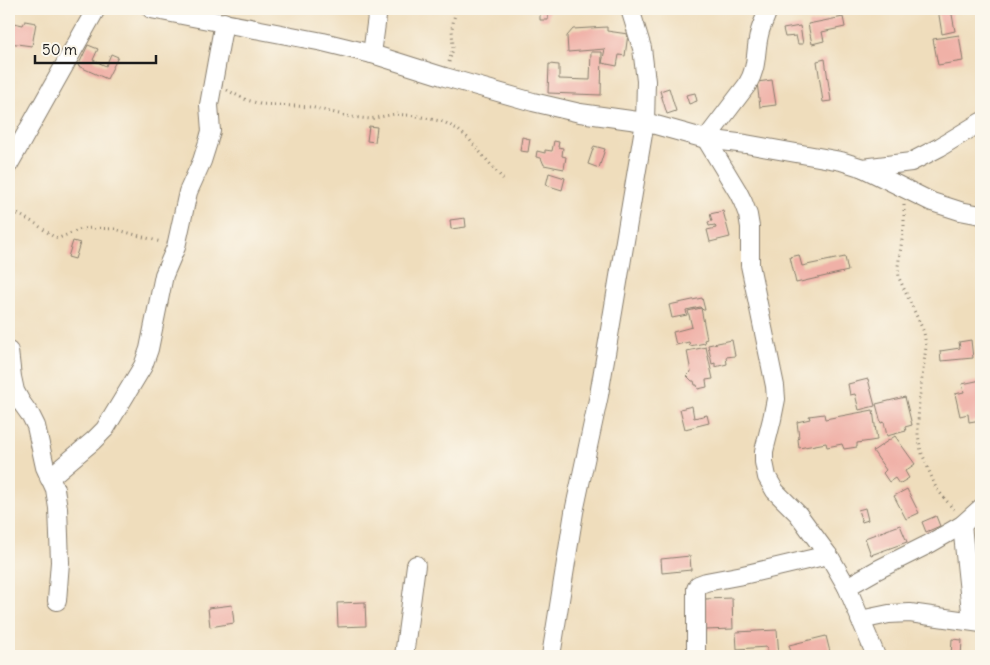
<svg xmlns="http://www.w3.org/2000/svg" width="990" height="665" font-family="Delius,sans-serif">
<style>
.building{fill:#f0b1a7}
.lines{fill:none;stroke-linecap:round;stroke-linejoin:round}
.minor-casing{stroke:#867c6c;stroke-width:20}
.path{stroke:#867c6c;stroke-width:3;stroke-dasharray:1 4;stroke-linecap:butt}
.minor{stroke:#fff;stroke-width:18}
</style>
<rect width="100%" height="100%" fill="#fbf7ec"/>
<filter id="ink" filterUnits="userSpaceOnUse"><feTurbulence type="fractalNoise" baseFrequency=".02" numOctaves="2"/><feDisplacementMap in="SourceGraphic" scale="10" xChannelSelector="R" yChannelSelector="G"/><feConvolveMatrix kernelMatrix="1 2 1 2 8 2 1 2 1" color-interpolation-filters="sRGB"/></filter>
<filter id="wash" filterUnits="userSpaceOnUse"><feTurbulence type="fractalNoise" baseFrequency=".0096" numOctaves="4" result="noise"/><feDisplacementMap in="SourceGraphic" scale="20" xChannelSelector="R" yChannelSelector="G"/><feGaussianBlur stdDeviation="1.12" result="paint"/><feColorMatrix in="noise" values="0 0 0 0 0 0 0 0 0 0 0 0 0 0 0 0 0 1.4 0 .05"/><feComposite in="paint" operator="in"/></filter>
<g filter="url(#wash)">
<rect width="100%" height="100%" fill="#efddbc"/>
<g id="blocks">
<g class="building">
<path d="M540,9h9l-1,11h-8z"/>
<path d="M938,9h13l4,22 -13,3z"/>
<path d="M843,17l2,10 -23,5 2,9 -12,3 -4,-20z"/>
<path d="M25,21l11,2 -4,23 -23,-3v-21l14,3z"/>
<path d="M800,26l3,18h-5l-2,-8 -11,1 -2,-8z"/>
<path d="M607,27v4l21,3 -3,22 -6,-1 -2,11 -15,-3 3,-14 -37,3 -1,-16 6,-7z"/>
<path d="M959,35l4,26 -25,4 -5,-26z"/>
<path d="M88,45l10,4 -5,11 13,6 5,-12 7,3 -11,22 -29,-13z"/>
<path d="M591,52h11l-1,43 -53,-2 1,-29 10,1v14l31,1z"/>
<path d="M825,59l6,42 -8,1 -6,-41z"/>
<path d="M772,80l4,25 -16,2 -3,-25z"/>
<path d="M669,88l7,23 -9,3 -7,-23z"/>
<path d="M695,93l2,8 -8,3 -3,-9z"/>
<path d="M369,126l8,1 -2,15 -8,-1z"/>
<path d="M522,137l8,2 -2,13 -8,-1z"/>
<path d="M554,141l5,1 -1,5 5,1 -1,8 4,1 -2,12 -20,-4 -3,-7 -5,-1 1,-6 8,2v-3l7,1z"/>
<path d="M594,146l11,3 -6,19 -11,-4z"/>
<path d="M549,173l16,5 -3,12 -16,-5z"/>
<path d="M723,211l7,26 -20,5 -3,-12 9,-2 -1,-3 -6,1 -1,-4 4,-1 -2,-7z"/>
<path d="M465,218l1,9 -15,2 -1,-9z"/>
<path d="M73,241l7,2 -5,16 -7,-2z"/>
<path d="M799,255l3,11 43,-9 3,14 -52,12 -6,-26z"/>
<path d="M702,298l3,12h-2l-3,-3 -14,3 1,5 -15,3 -3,-13z"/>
<path d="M701,308l6,31 -3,1 1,3 -15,3 -1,-4 -13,3 -3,-13 19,-5 -4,-16z"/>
<path d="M732,340l3,16 -9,1 1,7 -12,3v-4l-3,1 -4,-19z"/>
<path d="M971,340l2,18 -32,3 -1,-10 20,-3 -1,-6z"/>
<path d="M706,347l7,32 -7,1 1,7 -9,2 -1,-4h-2l-1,-4h-2l-5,-5 4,-4 -4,-21z"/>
<path d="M868,379l7,27 -16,4 -4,-16 -5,1 -2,-11z"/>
<path d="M981,380v40l-12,2 -1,-8 -8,2 -5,-22 9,-2 -2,-8z"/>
<path d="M905,397l7,28 -7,2 1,4 -19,5 -3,-14 -3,1 -5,-19z"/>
<path d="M692,406l2,12 13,-3 2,8 -24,6 -5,-20z"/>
<path d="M873,410l4,30 -20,3v4l-13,2 -2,-5 -15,3 -1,-4 -27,5 -1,-9 1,-1 -2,-16 13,-3 -1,-3 15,-2 1,5z"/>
<path d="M895,436l20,28 -10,7 4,7 -10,6 -4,-6 -6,4 -6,-9 3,-3 -13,-19z"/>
<path d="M907,489l12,24 -13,6 -12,-23z"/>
<path d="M865,508l3,12 -6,2 -4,-12z"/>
<path d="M936,516l4,10 -14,6 -4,-10z"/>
<path d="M900,525l7,17 -36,13 -6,-17z"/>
<path d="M690,556l1,14 -29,3 -1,-14z"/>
<path d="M732,598l1,31 -28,1 -1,-31z"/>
<path d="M365,602l1,24 -28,1 -1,-24z"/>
<path d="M232,605l2,18 -24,4 -2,-19z"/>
<path d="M777,630l2,26h-12v-9l-30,2 -1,-17z"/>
<path d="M826,636l5,20h-39l-3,-11z"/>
<path d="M952,639l10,1 -1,16h-10z"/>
</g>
</g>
</g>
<g filter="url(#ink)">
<use href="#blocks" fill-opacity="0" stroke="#867c6c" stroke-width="1"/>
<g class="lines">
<defs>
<g id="minor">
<path d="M151,9l172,33 49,12 73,23 88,25 47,11 65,9 61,17 40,5 95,17 22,7 69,34 28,9 21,4"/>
<path d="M768,9c-2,8 -6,15 -8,22 -6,21 -1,34 -13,54l-41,54 32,53 5,10 5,13 2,12v38l25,121 1,13 -4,20 -8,32v11l3,15 8,14 23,23 33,45 16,28 29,69"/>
<path d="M372,54l6,-45"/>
<path d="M9,164l87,-155"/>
<path d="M863,168l48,-6 29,-15 41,-25"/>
<path d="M9,351l3,26 3,14 6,11 10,14 5,10 9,41 10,22 3,19 2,54 -3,39"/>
<path d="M49,478l44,-37 12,-12 38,-63 6,-17 15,-74 12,-28 12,-55 14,-31 6,-19 3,-11 -2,-26 15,-83"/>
<path d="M962,525l10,96"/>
<path d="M847,587l30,-17 52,-26 33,-19 19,-17"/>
<path d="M860,620l29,-6 21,-1 71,10"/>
<path d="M404,656l12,-91"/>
<path d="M551,656l23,-144 25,-117 46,-273 1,-41 -4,-33 -12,-39"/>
<path d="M696,656v-67l2,-4 8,-3 37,-7 85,-20"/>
</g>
</defs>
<use href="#minor" class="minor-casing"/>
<g class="path">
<path d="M449,62l4,-13 -1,-21 4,-19"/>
<path d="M227,90l17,9 16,5 51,3 40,10 19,2 25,-5 22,2 27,6 13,7 11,9 35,41"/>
<path d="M904,205v22l-6,39 1,12 25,54 2,15 -7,54 -1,23v11l3,16 15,37 18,22"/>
<path d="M9,209l27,15 18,13 5,1 22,-9 12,-1 22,1 46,13"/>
</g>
<use href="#minor" class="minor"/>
</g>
</g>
<rect width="990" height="665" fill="none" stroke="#fbf7ec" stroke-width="30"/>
<path d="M35 55v8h121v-8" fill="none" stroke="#1c1c1c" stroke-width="2.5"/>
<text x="42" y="55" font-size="15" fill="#1c1c1c" stroke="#fbf7ec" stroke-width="4" paint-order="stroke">50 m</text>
</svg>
